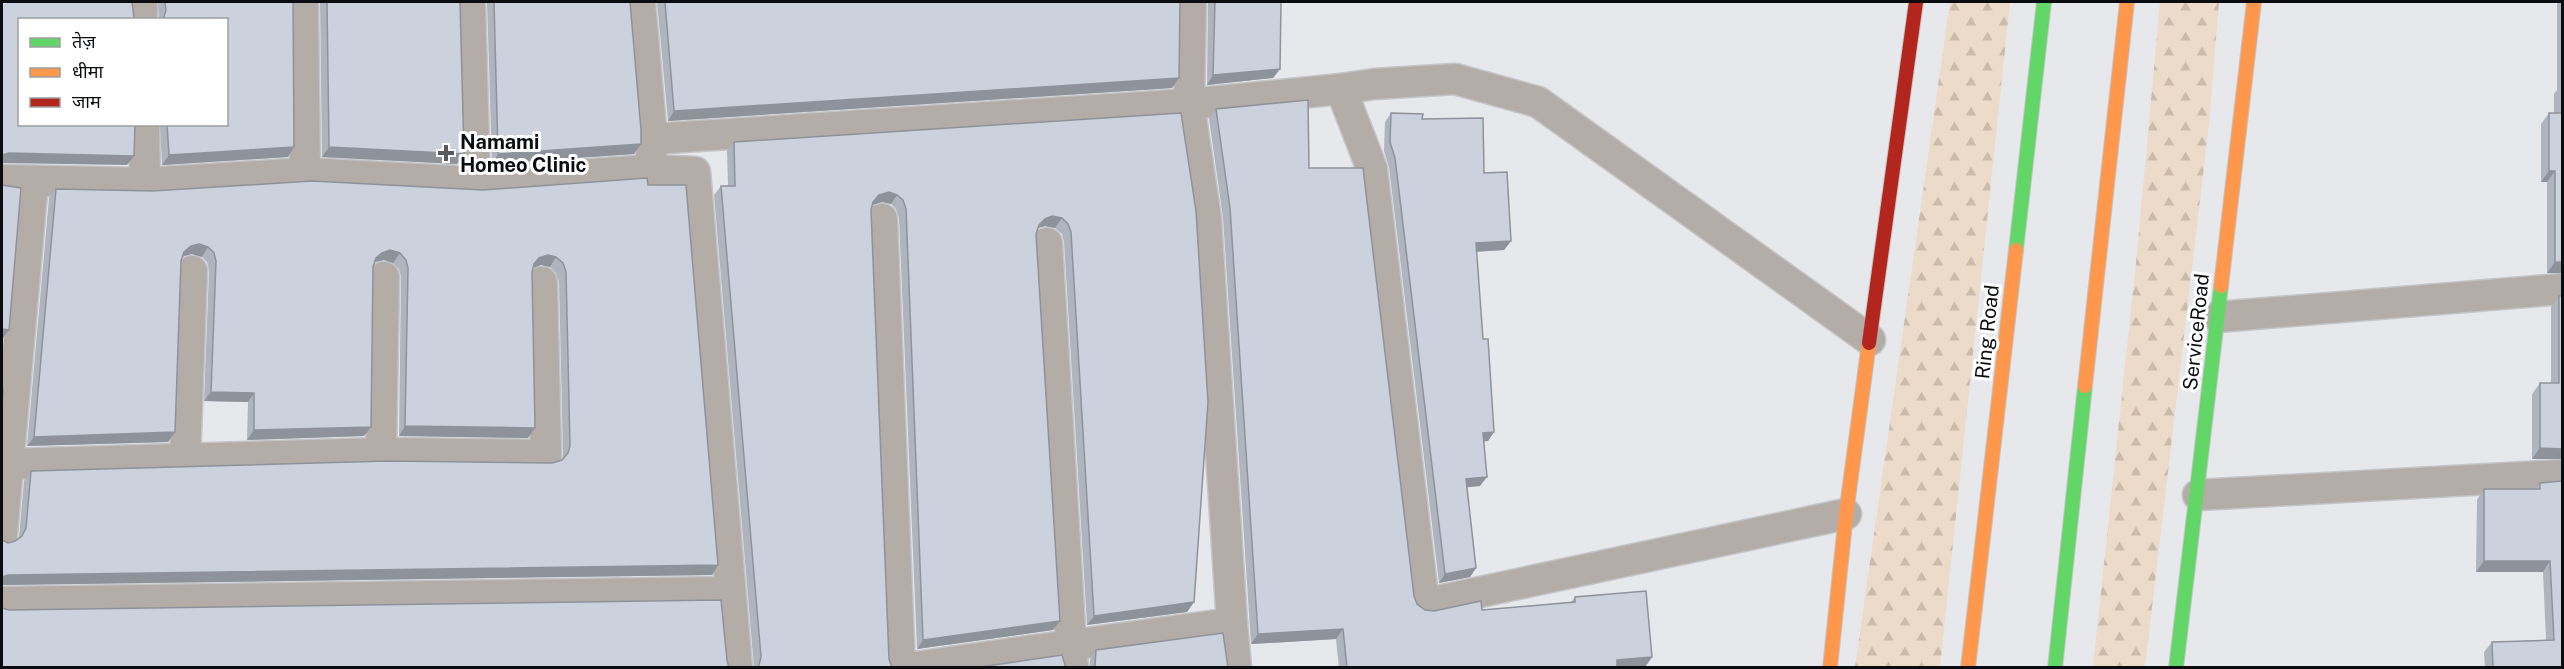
<svg xmlns="http://www.w3.org/2000/svg" width="2564" height="669" font-family="'Public Sans','Noto Sans Devanagari',sans-serif">
<style>
.forest{fill:url(#forest-firs)}
.lines{fill:none;stroke-linecap:round;stroke-linejoin:round}
.street-casing{stroke:#c4c5c8;stroke-width:33}
.fast-casing{stroke:#c4c5c8;stroke-width:16}
.slow-casing{stroke:#c4c5c8;stroke-width:16}
.jam-casing{stroke:#c4c5c8;stroke-width:16}
.street{stroke:#b3aca7;stroke-width:30}
.fast{stroke:#63d668;stroke-width:14}
.slow{stroke:#ff974d;stroke-width:14}
.jam{stroke:#b3261e;stroke-width:14}
.wall{fill:#afb5be}
.shaded-wall{fill:#8e939b}
.building{fill:#cbd2dd;stroke:#8e939b;stroke-width:1.5}
.poi-dot{fill:#57595c;stroke:#fff;stroke-width:2}
.labels{text-anchor:middle;stroke-width:6;stroke-linejoin:round;paint-order:stroke}
.poi-label{font-size:20px;font-weight:bold;fill:#0a0c0f;stroke:#fff;text-anchor:start}
.street-label{font-size:20px;fill:#0a0c0f;stroke:#fff}
</style>
<defs>
<pattern id="forest-firs" width="22" height="20" patternUnits="userSpaceOnUse" patternTransform="scale(1.5)"><rect width="22" height="20" fill="#eddbc9"/><path d="M5 1l3.5 6h-7zM16 11l3.5 6h-7z" fill="#cabbab"/></pattern>
</defs>
<rect width="100%" height="100%" fill="#e6e8ec"/>
<g class="forest">
<path d="M1950,2h60l-70,665h-85z"/>
<path d="M2160,2h59l-10,122 -64,543h-52l44,-414z"/>
</g>
<g class="lines">
<defs>
<g id="street">
<path d="M142,2v18"/>
<path d="M303,2l2,171"/>
<path d="M470,2l5,180"/>
<path d="M640,2l12,137 -1,19"/>
<path d="M1341,89l31,80 52,435 422,-90"/>
<path d="M144,124l1,59"/>
<path d="M652,139l537,-35 152,-15 33,-5 81,-5 83,23 332,238"/>
<path d="M2,180l143,3 160,-10 170,9 174,-12 46,2 42,496"/>
<path d="M882,219l18,449"/>
<path d="M2218,317l344,-28"/>
<path d="M381,453l3,-176"/>
<path d="M185,459l7,-188"/>
<path d="M8,464l373,-11 165,2 -4,-173"/>
<path d="M2198,495l364,-20"/>
<path d="M2,535l31,-354"/>
<path d="M2,602l728,-10"/>
<path d="M1232,623l4,45"/>
<path d="M908,668l163,-23 -24,-402"/>
<path d="M1073,668l-2,-23 161,-22 -26,-404 -17,-115 2,-102"/>
</g>
<g id="fast">
<path d="M2016,250l28,-248"/>
<path d="M2055,668l30,-282"/>
<path d="M2176,668l45,-382"/>
</g>
<g id="slow">
<path d="M2221,286l33,-284"/>
<path d="M2085,386l42,-384"/>
<path d="M1830,668l16,-154 23,-171"/>
<path d="M1968,668l48,-418"/>
</g>
<path id="jam" d="M1869,343l47,-341"/>
</defs>
<use href="#street" class="street-casing"/>
<use href="#fast" class="fast-casing"/>
<use href="#slow" class="slow-casing"/>
<use href="#jam" class="jam-casing"/>
<use href="#street" class="street"/>
<use href="#fast" class="fast"/>
<use href="#slow" class="slow"/>
<use href="#jam" class="jam"/>
</g>
<g class="wall">
<path d="M158,2h135l-5,155 -126,8 -2,-41h66v-104h-67z"/>
<path d="M320,2h140l4,152 -7,10 -135,-7z"/>
<path d="M487,2h143l4,152 -142,10z"/>
<path d="M657,2h523l-8,86 -504,33z"/>
<path d="M1208,2h73l-1,67 -7,9 -66,7z"/>
<path d="M2557,2h5v271h-15v-91h-6v-58l8,-11h5v-19l3,-4z"/>
<path d="M1216,109l93,59 105,428 3,8 8,6 9,1 48,-1 89,-8 4,-5 77,60 -7,10 -306,1 -3,-29 -85,5 -28,-426 -14,-99z"/>
<path d="M1181,113l13,489 -7,10 -100,13 -23,-383 -2,-8 -7,-6 -10,-2 -7,2 -2,6 24,387 -7,9 -136,19 -18,-431 -3,-9 -5,-5 -9,-2 -9,3 -2,5 18,449 3,9h-138l-40,-473 7,-9h7l-1,-35 7,-9z"/>
<path d="M1391,113l31,6 62,54 27,68 -7,9 -28,2 7,87 11,93 -6,9h-5l-3,45 -13,1 9,81 -6,9 -31,6 -50,-416 -5,-16 1,-29z"/>
<path d="M648,185l70,380 -6,10 -710,10 6,-42 7,-2 4,-4 5,-56 7,-10 521,-8 10,-3 1,-5 -4,-173 -3,-9 -6,-6 -9,-2 -8,3 -1,4 -4,166 -129,-2 2,-159 -2,-8 -6,-6 -9,-3 -9,2 -2,5 -9,169 -117,4 1,-38 -44,-1 5,-130 -2,-9 -5,-5 -10,-3 -8,2 -1,1 -2,4 -6,171 -7,10 -141,4 22,-248 7,-9 97,2 330,-1z"/>
<path d="M2559,296l3,163h-30v-65l8,-11h11v-76z"/>
<path d="M2562,481v187h-77l-1,-16 8,-10 54,-2 -3,-68h-67l1,-72 7,-11h51l5,-6z"/>
<path d="M1096,650l132,18h-139l1,-8z"/>
</g>
<g class="shaded-wall">
<path d="M1280,69l-7,9 -66,7 6,-10z"/>
<path d="M1179,78l-7,10 -504,33 6,-10z"/>
<path d="M641,144l-7,10 -142,10 6,-10z"/>
<path d="M294,147l-6,10 -126,8 7,-10z"/>
<path d="M329,147l135,7 -7,10 -135,-7z"/>
<path d="M9,153l125,3 -7,9 -125,-2v-8z"/>
<path d="M2549,171h6l-8,11h-6z"/>
<path d="M889,192l8,3 -6,9 -9,-2 -10,3 1,-3 6,-7z"/>
<path d="M1052,216l10,2 -7,10 -10,-2 -7,2 1,-3 6,-6z"/>
<path d="M1511,241l-7,9 -35,2 7,-9z"/>
<path d="M199,244l9,3 -6,10 -10,-3 -8,2 -6,5 6,-9 7,-6z"/>
<path d="M390,250l10,3 -7,10 -9,-3 -9,2 1,-4 6,-5z"/>
<path d="M548,255l8,2 -6,10 -9,-2 -8,3 1,-4 5,-6z"/>
<path d="M2555,262h7v11h-15z"/>
<path d="M2,329l7,1 -7,9z"/>
<path d="M211,392l43,1 -6,9 -44,-1z"/>
<path d="M405,426l130,2 -7,10 -129,-2z"/>
<path d="M371,427l-7,9 -117,4 7,-10z"/>
<path d="M175,432l-7,10 -141,4 7,-9z"/>
<path d="M1494,432l-6,9 -12,1 7,-9z"/>
<path d="M2540,448l22,1v10h-30z"/>
<path d="M1487,477l-7,9 -21,2 7,-9z"/>
<path d="M2484,561h66l-7,11h-67z"/>
<path d="M718,565l-6,10 -710,10v-8l6,-2z"/>
<path d="M1476,568l-6,9 -31,6 6,-9z"/>
<path d="M1194,602l-7,10 -100,13 7,-9z"/>
<path d="M1060,621l-7,9 -136,19 6,-9z"/>
<path d="M1343,629l-7,10 -85,5 7,-10z"/>
<path d="M1652,657l-7,10 -34,1 6,-8z"/>
</g>
<g class="building">
<path d="M2,2h130l2,17v1h-114v104h115l-1,32 -125,-3 -7,2z"/>
<path d="M165,2h128l1,145 -125,8 -2,-31h59v-104h-63l3,-10z"/>
<path d="M327,2h133l4,152 -135,-7z"/>
<path d="M494,2h136l11,128v14l-143,10z"/>
<path d="M665,2h515l-1,76 -505,33z"/>
<path d="M1215,2h66l-1,67 -67,6z"/>
<path d="M2562,83v179h-7v-91h-6v-58h13z"/>
<path d="M1308,100l1,68h54l51,428 3,8 8,6 9,1 47,-10 1,9 93,-8v-5l71,-6 6,66 -35,3v8h-270l-4,-39 -85,5 -28,-426 -14,-99z"/>
<path d="M1181,113l15,98 12,191 -14,200 -100,14 -23,-384 -3,-8 -6,-6 -10,-2 -7,3 -6,6 -3,9 24,387 -137,19 -17,-431 -3,-9 -6,-5 -8,-3 -10,3 -6,7 -2,8 18,449 3,9h-134l1,-3 2,-8 -40,-471h14l-1,-44z"/>
<path d="M1391,113l32,1 -1,5 61,-1 1,55 23,-1 4,69 -35,2 7,96h5l6,93 -11,1 4,44 -21,2 10,89 -31,6 -50,-416 -5,-16z"/>
<path d="M647,178l1,7h38l32,380 -710,10 -6,2v-37l6,3 7,-2 7,-5 4,-8 5,-57 357,-10 164,2 10,-3 6,-7 2,-7 -4,-174 -3,-9 -7,-6 -8,-2 -9,3 -5,6 -2,8 3,156 -130,-2 3,-158 -2,-8 -6,-7 -10,-3 -8,3 -6,5 -3,9 -2,160 -117,3v-37l-43,-1 5,-131 -2,-8 -6,-6 -9,-3 -8,2 -7,6 -3,9 -6,171 -141,5 22,-248 97,2 159,-10 171,9z"/>
<path d="M2,185l19,3 -12,142 -7,-1z"/>
<path d="M2559,296h3v153l-22,-1v-65h19z"/>
<path d="M2,388h1l-1,22z"/>
<path d="M2562,481v187h-69l-1,-26 62,-2 -4,-79h-66v-72h56v-6z"/>
<path d="M721,600l6,60 2,8h-727v-60l7,2z"/>
<path d="M1223,633l5,35h-134l1,-2 1,-16z"/>
<path d="M1062,655l4,13h-92z"/>
</g>
<path class="poi-dot" d="M443 144h6v6h6v6h-6v6h-6v-6h-6v-6h6z"/>
<g class="labels">
<g class="poi-label">
<text x="460" y="149">Namami<tspan x="460" dy="23">Homeo Clinic</tspan></text>
</g>
<g class="street-label">
<text transform="translate(1987 332) rotate(-84)" y="7">Ring Road</text>
<text transform="translate(2196 332) rotate(-84)" y="7">ServiceRoad</text>
</g>
</g>
<rect width="2564" height="669" fill="none" stroke="#0a0c0f" stroke-width="6"/>
<rect x="18" y="18" width="210" height="108" fill="#ffffff" stroke="#9d9e9f" stroke-width="1.5"/>
<rect x="30" y="38" width="30" height="9" fill="#63d668" stroke="#9d9e9f" stroke-width="1.5"/>
<text x="72" y="48" font-size="18" fill="#0a0c0f">तेज़</text>
<rect x="30" y="68" width="30" height="9" fill="#ff974d" stroke="#9d9e9f" stroke-width="1.5"/>
<text x="72" y="78" font-size="18" fill="#0a0c0f">धीमा</text>
<rect x="30" y="98" width="30" height="9" fill="#b3261e" stroke="#9d9e9f" stroke-width="1.5"/>
<text x="72" y="108" font-size="18" fill="#0a0c0f">जाम</text>
</svg>
